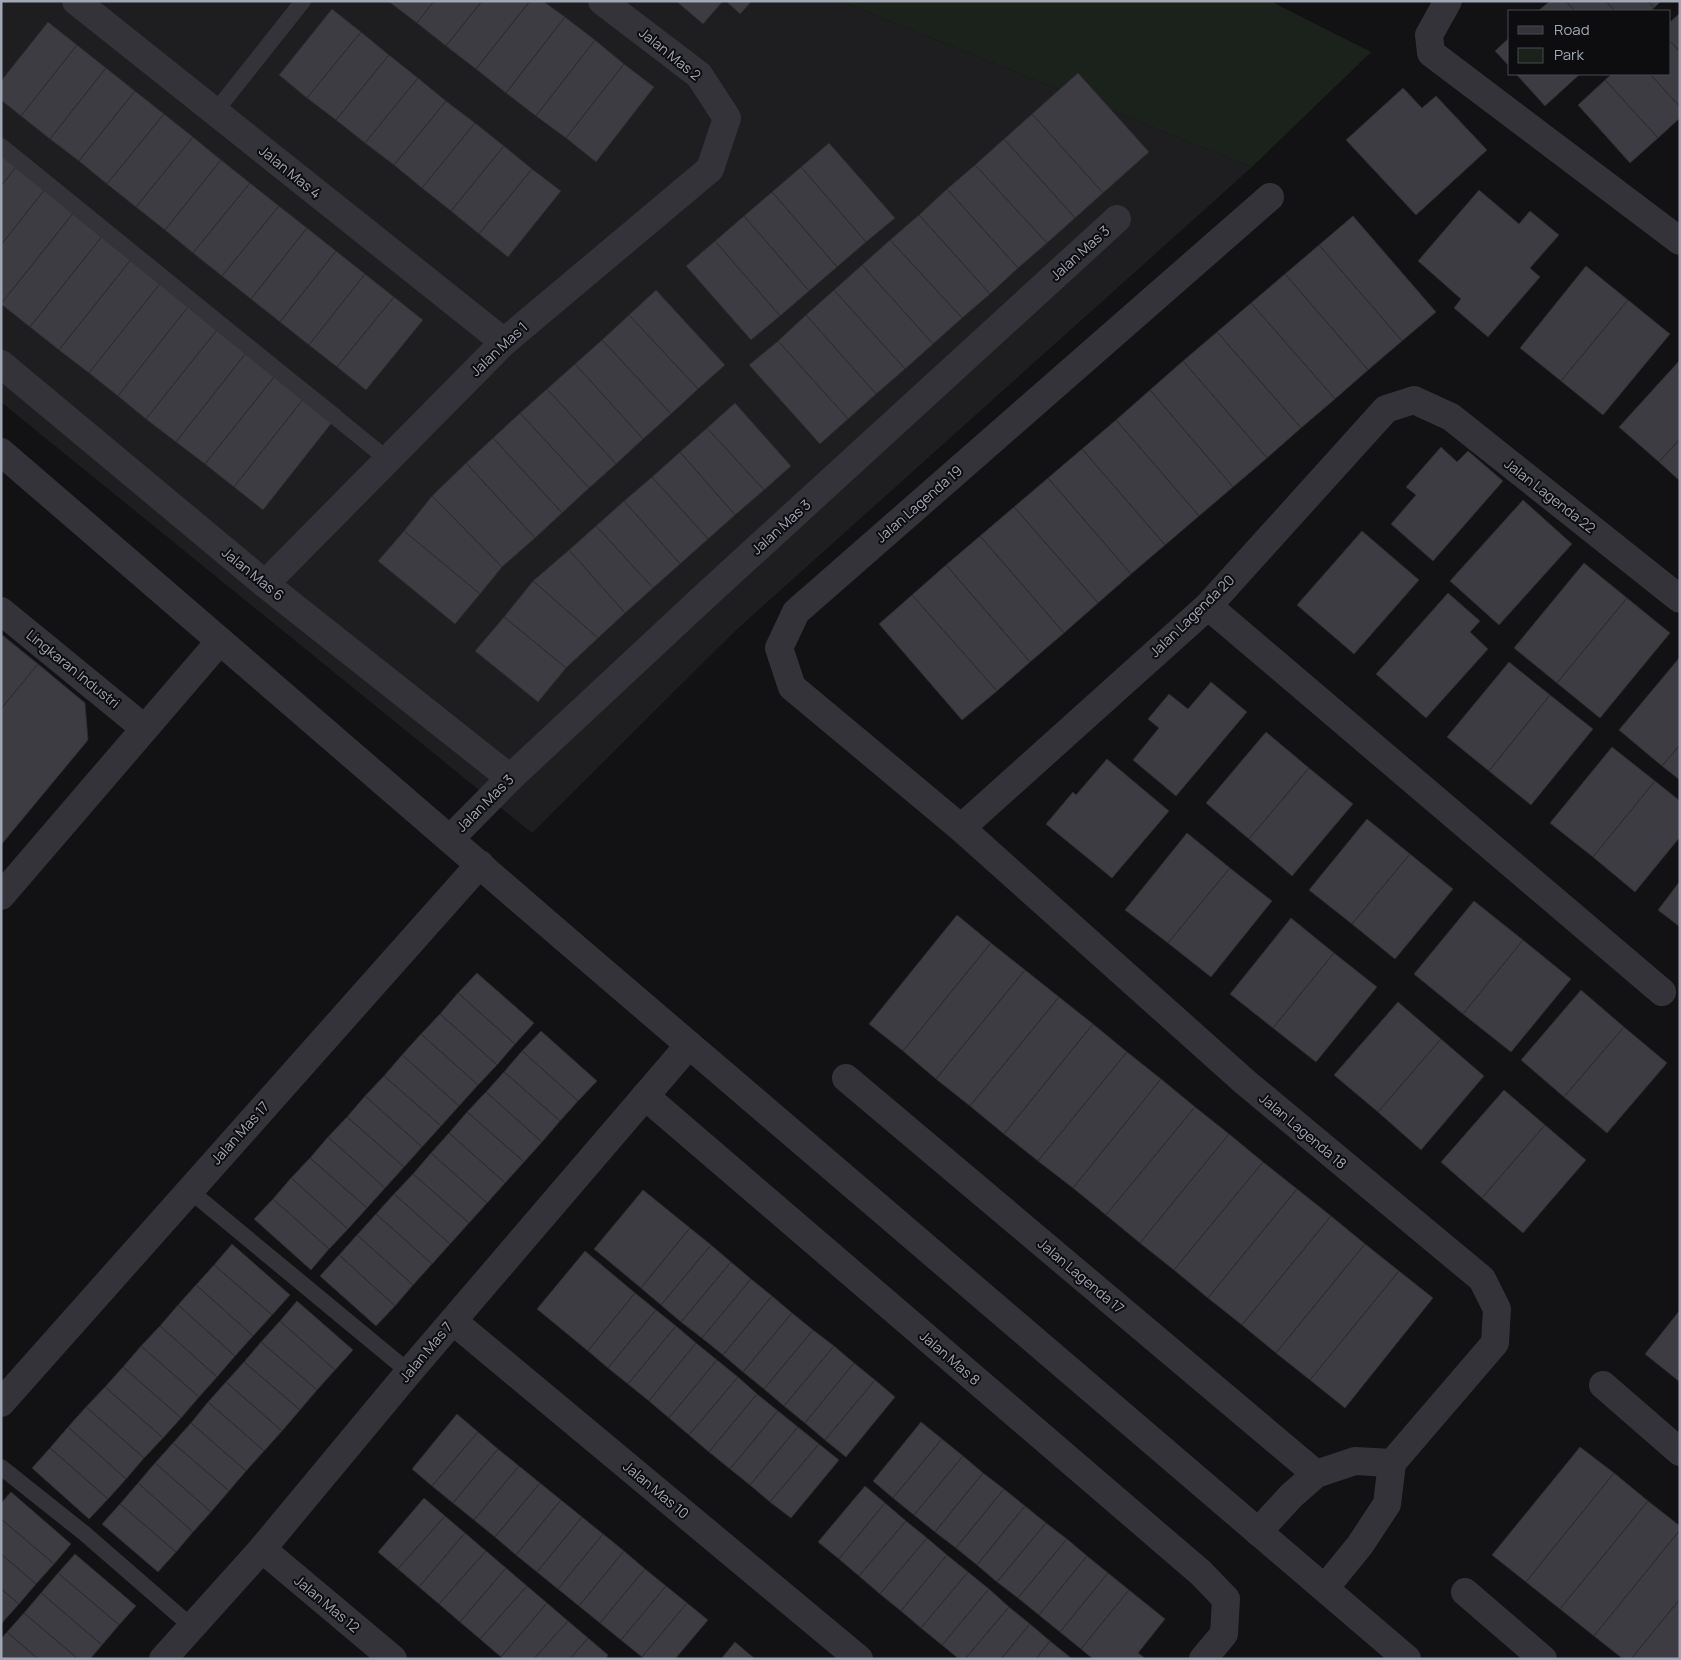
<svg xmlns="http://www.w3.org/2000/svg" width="1681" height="1660" font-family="Manrope,sans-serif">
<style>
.built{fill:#1e1e21}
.green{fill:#1a221b}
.building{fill:#3c3c42;stroke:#2c2c30}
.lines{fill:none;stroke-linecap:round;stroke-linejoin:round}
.service{stroke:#333339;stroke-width:16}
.minor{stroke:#333339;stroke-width:28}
.tertiary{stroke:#333339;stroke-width:28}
.labels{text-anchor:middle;stroke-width:4;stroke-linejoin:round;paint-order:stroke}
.street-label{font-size:14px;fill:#a2a7b6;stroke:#0d0d0f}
</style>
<rect width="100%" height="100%" fill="#121214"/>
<path class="built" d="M1,1h839l412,166 -518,465 -202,201 -531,-431z"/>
<path class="green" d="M840,1h430l101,51 -119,115z"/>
<g class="building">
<path d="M388,1h46l-17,22z"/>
<path d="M434,1h48l-36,45 -29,-23z"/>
<path d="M482,1h48l-54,68 -30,-23z"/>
<path d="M530,1h13l22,16 -59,76 -30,-24z"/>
<path d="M676,1h47l-20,23z"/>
<path d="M726,1h26l-12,13z"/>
<path d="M1550,1h16l9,10h-37z"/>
<path d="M1566,1h40l9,10h-40z"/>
<path d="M1606,1h42l6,7 -4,3h-35z"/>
<path d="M1648,1h13l-7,7z"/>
<path d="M332,9l29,23 -54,66 -28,-23z"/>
<path d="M1680,13v39l-10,-11v-19z"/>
<path d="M565,17l30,23 -59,76 -30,-23z"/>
<path d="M48,22l29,23 -56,71 -20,-16v-19z"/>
<path d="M361,32l28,23 -53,65 -29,-22z"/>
<path d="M1510,37v30l-15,-16z"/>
<path d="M595,40l29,24 -58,74 -30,-22z"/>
<path d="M1670,41l10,11v55l-30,-33h20z"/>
<path d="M77,45l29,23 -56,71 -29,-23z"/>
<path d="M389,55l29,23 -53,65 -29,-23z"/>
<path d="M624,64l30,23 -58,75 -30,-24z"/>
<path d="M106,68l29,23 -56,70 -29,-22z"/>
<path d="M1078,73l71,79 -46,41 -71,-79z"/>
<path d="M1516,74h64l-35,32z"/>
<path d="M1612,74h38l30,33v11l-22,20 -53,-58z"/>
<path d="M418,78l28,23 -52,64 -29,-22z"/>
<path d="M1605,80l53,58 -28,25 -52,-58z"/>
<path d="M1403,88l19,20 14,-12 51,54 -71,65 -70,-75z"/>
<path d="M135,91l29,23 -57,70 -28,-23z"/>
<path d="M446,101l29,22 -53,65 -28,-23z"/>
<path d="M164,114l29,23 -57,70 -29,-23z"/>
<path d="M1032,114l71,79 -28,25 -71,-79z"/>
<path d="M475,123l29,23 -53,65 -29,-23z"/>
<path d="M193,137l28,23 -56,70 -29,-23z"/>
<path d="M1004,139l71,79 -28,25 -72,-78z"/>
<path d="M829,143l66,75 -29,24 -65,-75z"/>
<path d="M1,146l20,15 -20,25z"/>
<path d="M504,146l28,23 -53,65 -28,-23z"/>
<path d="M221,160l29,23 -57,70 -28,-23z"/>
<path d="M21,161l29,22 -49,62v-59z"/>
<path d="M975,165l72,78 -29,25 -71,-79z"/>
<path d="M801,167l65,75 -29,25 -65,-75z"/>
<path d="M532,169l29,22 -53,66 -29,-23z"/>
<path d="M50,183l29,23 -78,98v-59z"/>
<path d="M250,183l29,23 -57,70 -29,-23z"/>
<path d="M947,189l71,79 -28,26 -71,-79z"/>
<path d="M1479,190l40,34 11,-13 29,24 -29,33 10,9 -52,60 -34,-29 7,-9 -43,-38z"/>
<path d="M772,192l65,75 -28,24 -65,-75z"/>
<path d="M79,206l29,23 -78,98 -29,-23z"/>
<path d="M279,206l28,22 -56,71 -29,-23z"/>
<path d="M919,215l71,79 -28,24 -72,-78z"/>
<path d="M744,216l65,75 -29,25 -65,-75z"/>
<path d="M1353,216l83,96 -34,29 -83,-96z"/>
<path d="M307,228l29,23 -56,71 -29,-23z"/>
<path d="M108,229l29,23 -78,98 -29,-23z"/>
<path d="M890,240l72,78 -29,26 -71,-79z"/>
<path d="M715,241l65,75 -29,24 -65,-74z"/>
<path d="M1319,245l83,96 -34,29 -83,-96z"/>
<path d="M336,251l29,23 -56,71 -29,-23z"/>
<path d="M137,252l30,23 -78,98 -30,-23z"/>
<path d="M862,265l71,79 -28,25 -71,-79z"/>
<path d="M1586,266l42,34 -67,81 -41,-33z"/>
<path d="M365,274l29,23 -57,70 -28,-22z"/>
<path d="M1285,274l83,96 -33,29 -84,-96z"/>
<path d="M167,275l28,23 -77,98 -29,-23z"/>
<path d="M656,290l69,75 -27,24 -69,-74z"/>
<path d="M834,290l71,79 -29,25 -70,-79z"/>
<path d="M394,297l29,23 -57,70 -29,-23z"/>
<path d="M195,298l30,22 -79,99 -28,-23z"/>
<path d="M1628,300l42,34 -67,81 -42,-34z"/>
<path d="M1251,303l84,96 -34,29 -84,-96z"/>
<path d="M629,315l69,74 -27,25 -69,-74z"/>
<path d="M806,315l70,79 -28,25 -70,-78z"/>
<path d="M225,320l29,23 -78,99 -30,-23z"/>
<path d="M1217,332l84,96 -34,30 -84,-97z"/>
<path d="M602,340l69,74 -28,25 -68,-75z"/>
<path d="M778,341l70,78 -28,25 -71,-79z"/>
<path d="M254,343l29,23 -78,98 -29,-22z"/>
<path d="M1680,360v79l-21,23 -40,-35z"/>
<path d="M1183,361l84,97 -34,29 -83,-97z"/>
<path d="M575,364l68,75 -27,25 -69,-75z"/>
<path d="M283,366l29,22 -78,99 -29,-23z"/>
<path d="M312,388l29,23 -78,99 -29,-23z"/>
<path d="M547,389l69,75 -27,24 -69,-75z"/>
<path d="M1150,390l83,97 -34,29 -83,-96z"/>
<path d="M735,403l56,63 -27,24 -57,-62z"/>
<path d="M520,413l69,75 -27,25 -69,-75z"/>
<path d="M1116,420l83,96 -34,29 -83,-96z"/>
<path d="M707,428l57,62 -29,25 -55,-63z"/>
<path d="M493,438l69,75 -27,25 -69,-75z"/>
<path d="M1680,439v42l-21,-19z"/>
<path d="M1441,447l16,15 11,-11 35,30 -70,80 -42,-37 25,-29 -10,-8z"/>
<path d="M1082,449l83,96 -34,29 -83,-96z"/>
<path d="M680,452l55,63 -27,24 -56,-62z"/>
<path d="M466,463l69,75 -33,29 -70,-71z"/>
<path d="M652,477l56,62 -28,25 -56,-63z"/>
<path d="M1048,478l83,96 -33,29 -84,-96z"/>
<path d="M432,496l70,71 -22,27 -76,-63z"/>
<path d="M1523,500l49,44 -73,81 -49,-44z"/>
<path d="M624,501l56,63 -27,24 -57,-62z"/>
<path d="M1014,507l84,96 -34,30 -84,-97z"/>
<path d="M596,526l57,62 -28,25 -56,-63z"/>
<path d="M404,531l76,63 -25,30 -77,-63z"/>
<path d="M1362,531l57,49 -65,74 -57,-49z"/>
<path d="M980,536l84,97 -34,29 -84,-97z"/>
<path d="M569,550l56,63 -27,25 -65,-57z"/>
<path d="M1584,563l43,35 -70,85 -43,-35z"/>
<path d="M946,565l84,97 -33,29 -85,-96z"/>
<path d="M533,581l65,57 -32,30 -62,-51z"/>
<path d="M1448,593l32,28 -10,11 18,17 -62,69 -50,-44z"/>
<path d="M912,595l85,96 -35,29 -83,-96z"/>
<path d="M1627,598l43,35 -70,85 -43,-35z"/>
<path d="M504,617l62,51 -28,34 -63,-51z"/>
<path d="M1,634l37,30 -37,45z"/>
<path d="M1680,657v88l-18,21 -43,-36z"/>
<path d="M1509,662l41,33 -61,76 -42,-34z"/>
<path d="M38,664l47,39 3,37 -87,105v-136z"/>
<path d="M1211,682l36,30 -71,84 -43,-36 26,-32 -11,-9 21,-25 19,15z"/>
<path d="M1550,695l43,34 -62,76 -42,-34z"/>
<path d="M1266,732l43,36 -60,71 -43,-36z"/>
<path d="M1680,745v35l-18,-14z"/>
<path d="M1612,747l43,34 -62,76 -43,-34z"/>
<path d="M1107,759l62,52 -57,67 -66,-54 27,-32 3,3z"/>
<path d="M1309,768l44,36 -61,72 -43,-37z"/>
<path d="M1655,781l25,20v36l-45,55 -42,-35z"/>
<path d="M1367,819l43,35 -58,70 -43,-34z"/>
<path d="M1187,833l43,35 -62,75 -43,-33z"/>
<path d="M1410,854l43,35 -58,70 -43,-35z"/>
<path d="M1230,868l42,33 -61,76 -43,-34z"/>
<path d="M1680,881v46l-22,-17z"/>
<path d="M1474,901l49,39 -60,74 -49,-40z"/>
<path d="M957,915l34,28 -88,108 -34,-27z"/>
<path d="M1291,918l43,35 -61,75 -43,-34z"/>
<path d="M1523,940l48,39 -60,73 -48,-38z"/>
<path d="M991,943l34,27 -89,109 -33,-28z"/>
<path d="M1334,953l43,34 -61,75 -43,-34z"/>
<path d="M1025,970l34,27 -89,109 -34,-27z"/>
<path d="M477,973l57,50 -19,21 -57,-51z"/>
<path d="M1581,990l43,37 -60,70 -43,-37z"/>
<path d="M458,993l57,51 -18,21 -57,-51z"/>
<path d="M1059,997l34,27 -89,110 -34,-28z"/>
<path d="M1398,1002l43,37 -63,73 -44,-37z"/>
<path d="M440,1014l57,51 -19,20 -57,-51z"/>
<path d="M1093,1024l34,28 -89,109 -34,-27z"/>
<path d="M1624,1027l43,36 -60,70 -43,-36z"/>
<path d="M541,1031l56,50 -19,20 -56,-50z"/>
<path d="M421,1034l57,51 -19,21 -57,-51z"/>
<path d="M1441,1039l43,37 -63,74 -43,-38z"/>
<path d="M522,1051l56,50 -18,20 -56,-49z"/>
<path d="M1127,1052l34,27 -88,109 -35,-27z"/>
<path d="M402,1055l57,51 -18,20 -57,-50z"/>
<path d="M504,1072l56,49 -18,21 -56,-50z"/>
<path d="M384,1076l57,50 -19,21 -57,-51z"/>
<path d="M1161,1079l34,28 -89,108 -33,-27z"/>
<path d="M1504,1090l41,35 -63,73 -41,-36z"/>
<path d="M486,1092l56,50 -18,20 -57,-50z"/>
<path d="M365,1096l57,51 -18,20 -57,-50z"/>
<path d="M1195,1107l34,27 -89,109 -34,-28z"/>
<path d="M467,1112l57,50 -19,21 -56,-50z"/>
<path d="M347,1117l57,50 -19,21 -57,-51z"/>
<path d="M1545,1125l41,35 -63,73 -41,-35z"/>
<path d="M449,1133l56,50 -18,20 -56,-50z"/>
<path d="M1229,1134l34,28 -89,108 -34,-27z"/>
<path d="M328,1137l57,51 -18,20 -57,-50z"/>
<path d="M431,1153l56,50 -18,20 -56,-49z"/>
<path d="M310,1158l57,50 -19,21 -57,-51z"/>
<path d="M1263,1162l34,27 -89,109 -34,-28z"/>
<path d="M413,1174l56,49 -19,21 -56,-50z"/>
<path d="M291,1178l57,51 -19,20 -56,-50z"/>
<path d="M1297,1189l34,27 -89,109 -34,-27z"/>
<path d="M643,1190l47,38 -49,60 -47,-39z"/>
<path d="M394,1194l56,50 -18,20 -56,-50z"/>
<path d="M273,1199l56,50 -18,21 -57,-51z"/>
<path d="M376,1214l56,50 -19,21 -56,-50z"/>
<path d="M1331,1216l34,28 -89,109 -34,-28z"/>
<path d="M690,1228l21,17 -50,60 -20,-17z"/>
<path d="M357,1235l56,50 -18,21 -56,-51z"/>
<path d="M232,1244l58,51 -18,20 -58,-50z"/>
<path d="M1365,1244l34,27 -89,109 -34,-27z"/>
<path d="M711,1245l20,17 -50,60 -20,-17z"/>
<path d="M585,1251l50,42 -47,58 -51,-42z"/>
<path d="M339,1255l56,51 -19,20 -56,-50z"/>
<path d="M731,1262l20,17 -49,59 -21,-16z"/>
<path d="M214,1265l58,50 -19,21 -57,-51z"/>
<path d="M1399,1271l34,27 -88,110 -35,-28z"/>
<path d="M751,1279l21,17 -49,59 -21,-17z"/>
<path d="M196,1285l57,51 -18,20 -57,-51z"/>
<path d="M635,1293l21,17 -48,58 -20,-17z"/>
<path d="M772,1296l20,17 -49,59 -20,-17z"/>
<path d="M297,1301l56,49 -18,20 -55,-49z"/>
<path d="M178,1305l57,51 -18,21 -57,-51z"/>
<path d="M656,1310l20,16 -48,58 -20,-16z"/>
<path d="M1680,1310v72l-35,-28z"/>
<path d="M792,1313l21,17 -49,59 -21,-17z"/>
<path d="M280,1321l55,49 -18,20 -56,-48z"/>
<path d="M160,1326l57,51 -18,20 -58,-51z"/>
<path d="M676,1326l20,17 -47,58 -21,-17z"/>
<path d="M813,1330l21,16 -50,60 -20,-17z"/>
<path d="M261,1342l56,48 -17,20 -56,-48z"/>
<path d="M696,1343l21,17 -48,58 -20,-17z"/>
<path d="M141,1346l58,51 -18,21 -58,-51z"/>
<path d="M834,1346l20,17 -49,60 -21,-17z"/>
<path d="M717,1360l21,17 -49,58 -20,-17z"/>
<path d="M244,1362l56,48 -18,21 -56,-49z"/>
<path d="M854,1363l21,17 -50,60 -20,-17z"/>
<path d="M123,1367l58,51 -18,20 -58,-51z"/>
<path d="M738,1377l19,17 -48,58 -20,-17z"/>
<path d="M875,1380l20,17 -49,60 -21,-17z"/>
<path d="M226,1382l56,49 -18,20 -56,-49z"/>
<path d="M105,1387l58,51 -19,20 -58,-51z"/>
<path d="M757,1394l21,17 -48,58 -21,-17z"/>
<path d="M208,1402l56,49 -18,20 -55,-48z"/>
<path d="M86,1407l58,51 -18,21 -58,-52z"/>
<path d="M778,1411l20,16 -48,58 -20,-16z"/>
<path d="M457,1414l21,18 -46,54 -20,-17z"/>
<path d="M921,1422l21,17 -49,59 -20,-17z"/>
<path d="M191,1423l55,48 -17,20 -56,-48z"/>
<path d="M68,1427l58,52 -18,20 -58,-51z"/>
<path d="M798,1427l21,17 -49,58 -20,-17z"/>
<path d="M478,1432l20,17 -45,54 -21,-17z"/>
<path d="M942,1439l21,17 -49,59 -21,-17z"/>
<path d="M173,1443l56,48 -18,21 -56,-49z"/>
<path d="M819,1444l20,16 -48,58 -21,-16z"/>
<path d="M1580,1447l34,26 -88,109 -34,-27z"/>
<path d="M50,1448l58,51 -19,20 -57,-51z"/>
<path d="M498,1449l21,17 -45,54 -21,-17z"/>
<path d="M963,1456l20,17 -48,59 -21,-17z"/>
<path d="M155,1463l56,49 -18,20 -55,-49z"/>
<path d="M519,1466l21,17 -45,54 -21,-17z"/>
<path d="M983,1473l21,16 -48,59 -21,-16z"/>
<path d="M1614,1473l34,28 -88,108 -34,-27z"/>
<path d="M138,1483l55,49 -17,20 -56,-48z"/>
<path d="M540,1483l21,17 -45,55 -21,-18z"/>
<path d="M865,1486l20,17 -46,56 -21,-17z"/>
<path d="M1004,1489l21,17 -48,59 -21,-17z"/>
<path d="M11,1492l60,52 -17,20 -53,-45v-16z"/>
<path d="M424,1498l21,18 -47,53 -20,-17z"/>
<path d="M561,1500l21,17 -45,55 -21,-17z"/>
<path d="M1648,1501l32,25v4l-86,106 -34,-27z"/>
<path d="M885,1503l21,18 -47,55 -20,-17z"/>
<path d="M120,1504l56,48 -18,20 -56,-48z"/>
<path d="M1025,1506l21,17 -49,59 -20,-17z"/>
<path d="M445,1516l20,17 -46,54 -21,-18z"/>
<path d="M582,1517l21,17 -45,55 -21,-17z"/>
<path d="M1,1519l53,45 -18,20 -35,-30z"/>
<path d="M906,1521l21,17 -47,56 -21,-18z"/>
<path d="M1046,1523l21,16 -49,59 -21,-16z"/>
<path d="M1680,1530v69l-49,60h-8l-29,-23z"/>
<path d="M465,1533l21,18 -47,53 -20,-17z"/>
<path d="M603,1534l21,17 -45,55 -21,-17z"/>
<path d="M927,1538l20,17 -46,56 -21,-17z"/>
<path d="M1067,1539l20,17 -48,59 -21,-17z"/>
<path d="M486,1551l20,17 -46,54 -21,-18z"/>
<path d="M624,1551l21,18 -45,54 -21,-17z"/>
<path d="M1,1554l35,30 -17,20 -18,-15z"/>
<path d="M75,1554l61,52 -17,19 -61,-52z"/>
<path d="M947,1555l21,17 -47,56 -20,-17z"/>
<path d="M1087,1556l21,17 -48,59 -21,-17z"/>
<path d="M506,1568l21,18 -47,53 -20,-17z"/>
<path d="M645,1569l21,17 -45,54 -21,-17z"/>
<path d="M968,1572l21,17 -47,56 -21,-17z"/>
<path d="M58,1573l61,52 -17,20 -61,-52z"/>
<path d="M1108,1573l21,17 -48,59 -21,-17z"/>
<path d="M527,1586l20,17 -46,54 -21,-18z"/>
<path d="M666,1586l21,17 -45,54 -21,-17z"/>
<path d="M1,1589l18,15 -18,20z"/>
<path d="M989,1589l20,18 -44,52h-6l-17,-14z"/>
<path d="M1129,1590l36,29 -27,34 8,6h-53l-12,-10z"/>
<path d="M41,1593l61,52 -12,14h-12l-54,-46z"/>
<path d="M1680,1599v60h-49z"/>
<path d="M547,1603l21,18 -34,38h-31l-2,-2z"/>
<path d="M687,1603l21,17 -33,39h-32l-1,-2z"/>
<path d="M1009,1607l21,17 -29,35h-36z"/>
<path d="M24,1613l54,46h-40l-31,-27z"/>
<path d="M568,1621l20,17 -18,21h-36z"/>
<path d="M1030,1624l20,17 -14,18h-35z"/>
<path d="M7,1632l31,27h-37v-20z"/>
<path d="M588,1638l20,17 -2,4h-36z"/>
<path d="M1050,1641l21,17 -35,1z"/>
<path d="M735,1642l20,17h-34z"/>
</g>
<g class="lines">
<g class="service">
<path d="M215,112l88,-111"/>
<path d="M1,146l386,313"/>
<path d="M189,1190l220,182"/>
<path d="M1,1467l83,66 107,93"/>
</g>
<g class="minor">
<path d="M76,1l428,341"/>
<path d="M1448,1l-19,34 2,18 249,188"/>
<path d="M1270,197l-474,415 -17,36 13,39 169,141 284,254 237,197 15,30 -2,34 -103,120"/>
<path d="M1,364l264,220 245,194"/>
<path d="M265,584l239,-242 206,-173 17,-51 -28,-43 -97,-74"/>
<path d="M1208,606l454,386"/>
<path d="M1,611l143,117"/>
<path d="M961,828l247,-222 178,-197 28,-9 37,17 229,182"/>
<path d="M450,839l60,-61 194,-181 413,-378"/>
<path d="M1,896l219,-255"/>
<path d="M846,1078l470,396"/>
<path d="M645,1096l556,477 25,26 -2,35 -21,25"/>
<path d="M453,1321l406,338"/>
<path d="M1603,1385l77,67"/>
<path d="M1,1403l479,-539"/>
<path d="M1258,1532l33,-36 25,-22 39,-13 37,2"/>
<path d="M262,1549l131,110"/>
<path d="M1325,1588l35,-43 27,-41 5,-41"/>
<path d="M1465,1592l78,67"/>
<path d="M163,1659l99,-110 147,-177 280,-327"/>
</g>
<path class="tertiary" d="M1,452l576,497 830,710"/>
</g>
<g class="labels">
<g class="street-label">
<text transform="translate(670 54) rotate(39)" y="5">Jalan Mas 2</text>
<text transform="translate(290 172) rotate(39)" y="5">Jalan Mas 4</text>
<text transform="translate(1080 253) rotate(-42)" y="5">Jalan Mas 3</text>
<text transform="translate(499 349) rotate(-43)" y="5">Jalan Mas 1</text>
<text transform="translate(1550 496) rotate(38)" y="5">Jalan Lagenda 22</text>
<text transform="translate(919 504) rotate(-41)" y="5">Jalan Lagenda 19</text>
<text transform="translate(781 527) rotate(-42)" y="5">Jalan Mas 3</text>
<text transform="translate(253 574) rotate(39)" y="5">Jalan Mas 6</text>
<text transform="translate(1192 616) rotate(-44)" y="5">Jalan Lagenda 20</text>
<text transform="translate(73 669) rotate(39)" y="5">Lingkaran Industri</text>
<text transform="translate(485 803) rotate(-45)" y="5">Jalan Mas 3</text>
<text transform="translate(1303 1131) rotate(40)" y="5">Jalan Lagenda 18</text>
<text transform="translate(240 1133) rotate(-48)" y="5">Jalan Mas 17</text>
<text transform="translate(1081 1276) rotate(40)" y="5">Jalan Lagenda 17</text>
<text transform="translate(426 1352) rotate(-50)" y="5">Jalan Mas 7</text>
<text transform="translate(950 1358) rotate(41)" y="5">Jalan Mas 8</text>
<text transform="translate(656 1490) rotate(40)" y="5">Jalan Mas 10</text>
<text transform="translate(327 1604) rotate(40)" y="5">Jalan Mas 12</text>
</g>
</g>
<rect width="1681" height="1660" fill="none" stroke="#a2a7b6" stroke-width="5"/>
<rect x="1508" y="10" width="162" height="65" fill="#0d0d0f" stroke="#494b52"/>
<rect x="1518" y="26" width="25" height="8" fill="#333339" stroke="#494b52"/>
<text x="1554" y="35" font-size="15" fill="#a2a7b6">Road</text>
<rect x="1518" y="48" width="25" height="15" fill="#1a221b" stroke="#494b52"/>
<text x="1554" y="60" font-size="15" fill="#a2a7b6">Park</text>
</svg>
